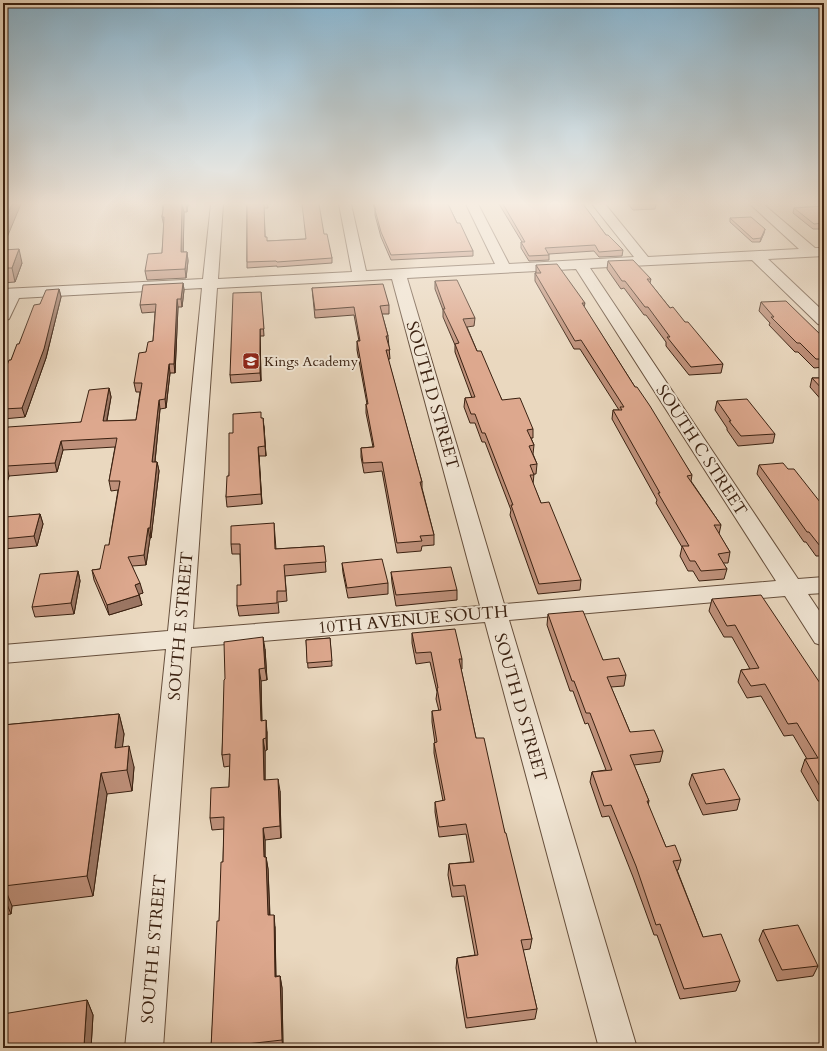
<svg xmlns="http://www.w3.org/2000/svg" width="827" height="1051" font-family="Cardo,serif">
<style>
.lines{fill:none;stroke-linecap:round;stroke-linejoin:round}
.minor-casing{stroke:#664f3c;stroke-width:2}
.minor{fill:#f1e6d5;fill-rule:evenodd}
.wall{fill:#be907a;stroke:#3a2111}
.shaded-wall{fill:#9b7663;stroke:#3a2111}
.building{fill:#dda88e;stroke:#3a2111}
.labels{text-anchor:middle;stroke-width:4;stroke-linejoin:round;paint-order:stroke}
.far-poi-label{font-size:14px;fill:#3a2111;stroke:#f1e6d5;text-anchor:start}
.street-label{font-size:17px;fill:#3a2111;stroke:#f1e6d5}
</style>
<rect width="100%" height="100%" fill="#ead8bf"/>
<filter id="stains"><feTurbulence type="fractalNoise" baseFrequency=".005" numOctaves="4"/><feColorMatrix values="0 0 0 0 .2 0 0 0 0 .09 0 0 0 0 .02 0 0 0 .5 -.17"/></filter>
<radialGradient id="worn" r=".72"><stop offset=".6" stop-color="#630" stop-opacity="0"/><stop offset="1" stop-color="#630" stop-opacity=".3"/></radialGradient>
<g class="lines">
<defs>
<path id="minor" d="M211,204h12l-5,75 134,-7 -13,-68h12l15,67 129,-7 -29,-60h12l31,60 125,-7 -42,-53h13l43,53 151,-8 -49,-45h13l52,44h9v8l-56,3 56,53v14l-6,-2 -66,-64 -162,8 208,311 26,-2v16l-16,1 16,24v28l-9,-3 -30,-47 -276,24 128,428h-38l-114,-426 -294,25 -28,401h-38l41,-399 -163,14v-18l165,-14 34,-343 -183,10 -10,21 -6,2v-32l200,-10zM576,269l200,312 -272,23 -97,-326zM392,279l88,327 -287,23 24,-341z"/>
</defs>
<use href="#minor" class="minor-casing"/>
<use href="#minor" class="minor"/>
</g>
<g class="wall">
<path d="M162,204h26l-1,8h-3l-1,40h4l1,9 -2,17 -39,2 -2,-9 17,-18 2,-27 -2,-9 1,-7z"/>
<path d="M247,204h20l1,4h-4l1,29 2,4 39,-2 18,-5 8,24v5l-55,4v-1l-30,2z"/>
<path d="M373,204h75l9,19 16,28v5l-82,4 -10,-23 -6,-22v-5z"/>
<path d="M499,204h84l23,31 17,15 -1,6 -23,1 -5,-6 -45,3v6l-20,1 -8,-13v-6h1z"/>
<path d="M628,204h28l-1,5 -22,1z"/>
<path d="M824,206v25l-2,-2h-9l-20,-16 1,-5z"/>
<path d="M730,218l35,11 -1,4 -4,9h-8l-22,-20z"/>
<path d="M3,250l19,13 -7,19 -12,1z"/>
<path d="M608,261l43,18 -1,4 20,25 15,14 38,42 -2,9 -32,2 -23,-29v-4l-20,-27h-2l-20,-27 -3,1 -14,-20z"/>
<path d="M536,265l49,38 -1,4 51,80 57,88 -1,6 30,44 -2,9 11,18 -2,11h-5l4,6 -3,10 -25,2 -6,-10h-5l-8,-15 2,-9 -26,-44 1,-3 -45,-81 1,-9h6l-39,-61h-6l-39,-68v-8h1z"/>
<path d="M435,281l40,37 -1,8 -7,1 10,24 25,49 31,29v9h-2l3,7 -1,9 4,10 -1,10h-2l-1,10 8,19 40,77 -1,10 -42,4 -28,-79 1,-5 -26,-68h-3l-7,-19h-5l-6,-16 1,-9h7l-17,-46v-7l-12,-28v-7l-8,-21z"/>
<path d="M183,283l1,7 -2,17h-4l-3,66h-5l-4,35 -6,1 -5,53h2l2,9 -8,67h-1l-4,27 -14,1 11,27 -4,1 3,11 -33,10 -15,-35 -2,-10 8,-1 9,-24 9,-55 -7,1 -2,-10 6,-34 -52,3 -6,22 -48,4 -6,19v-53l78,-20 28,-34 2,9 -4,24 29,-1 4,-28h-4l-2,-9 12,-31 7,-11 2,-29 -13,1 -2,-8z"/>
<path d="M312,288l77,17v9h-7l6,22 2,23h-2l34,123v6l12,47v10l-12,1 -1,5 -24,2 -15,-82 -18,2 -3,-16v-9l12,-1 -7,-34v-9h1l-10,-54v-9h2l-5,-26 -39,3z"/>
<path d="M59,289l2,8 -15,61 -21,59 -22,2v-43l16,-32 21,-40z"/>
<path d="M261,292l3,44h-4l1,45 -30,2 -1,-8z"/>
<path d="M761,302l63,36v29l-10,1 -16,-16h-3l-26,-27 1,-2 -11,-12z"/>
<path d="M812,378h12v25l-14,-16z"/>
<path d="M717,401l58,33 -2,9 -35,3 -11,-16v-2l-12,-18z"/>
<path d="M262,418l2,9 2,29h-7l3,48 -35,3 -1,-10 3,-21 4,-43z"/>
<path d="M759,465l29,4 36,38v49h-8l-10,-14h-2l-47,-68z"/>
<path d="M40,514l3,10 -6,22 -34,3v-25z"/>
<path d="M274,523l2,26 48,-3 2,26 -41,4 2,25 -9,1 1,11 -40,3 -2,-10 4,-21 -1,-31h-8l-1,-10z"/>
<path d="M342,563l46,20v11l-40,4 -5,-25z"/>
<path d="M78,571l2,10 -6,33 -39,3 -3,-10z"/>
<path d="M391,572l66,18v10l-61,6 -4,-23z"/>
<path d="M712,599l112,90v112h-6l-17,-30 4,-12h2l-14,-24 -9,1 -23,-40 -14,2 -9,-16 3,-12 9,-1 -18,-32h-8l-15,-26z"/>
<path d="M548,614l55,46 23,15 -2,11 -13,1 19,45 33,19 -3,11 -26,3 15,36 -1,4 18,42 15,13 -3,10h-1l26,67 37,44 -4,10 -56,8 -23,-64h-3l-21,-58 -24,-61 -7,1 -12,-35 2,-10 14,-2 -18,-47 -3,1 -12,-33h-3l-23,-66z"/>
<path d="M412,633l50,26v10h-1l15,69 29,95 27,106 -2,10 -7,1 14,59 -2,10 -69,9 -10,-60 1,-10 18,-3 -11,-59 -12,1 -4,-22 1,-11 22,-2 -5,-28 -27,3 -4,-25v-10l8,-1 -9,-48v-10h1l-3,-21v-11h7l-3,-12 1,-7 -7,-30 -14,2 -4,-21z"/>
<path d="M330,638l2,28 -24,2 -2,-28z"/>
<path d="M265,649l2,31 -6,1 1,40 5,11v18l-2,1v29l15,11 1,47 -16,2v17h1l2,12 2,46 5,12 1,49h4l2,12 1,60h-72l12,-186 1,-33 -12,1 -2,-12 19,-31 1,-21 -6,1 -2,-12 3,-76z"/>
<path d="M119,714l5,20 -2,13 12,20 -2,24 -25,3 -14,102 -81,10 -1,8 -8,1v-190z"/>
<path d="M692,774l48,25 -3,11 -34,5 -14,-31z"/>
<path d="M763,930l55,36 -5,10 -36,5 -18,-41z"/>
<path d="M87,1000l6,15 -2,33h-88z"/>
</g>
<g class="shaded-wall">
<path d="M12,204h9l-18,43v-22z"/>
<path d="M182,204l2,8 -1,49 -2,-9z"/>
<path d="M186,204h2l-1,8z"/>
<path d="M765,229l-1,4 -4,9 1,-4z"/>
<path d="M19,249l3,14 -7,19 -3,-14z"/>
<path d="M187,252l1,9 -2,17 -1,-9z"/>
<path d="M183,283l1,7 -2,17 -1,-8z"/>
<path d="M59,289l2,8 -15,61 -21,59 -3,-9z"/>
<path d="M177,299l1,8 -3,66 -1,-9z"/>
<path d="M260,329v7l1,45 -1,-8z"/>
<path d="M169,364l1,9 -4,35 -1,-9z"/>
<path d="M109,388l2,9 -6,33 -2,-9z"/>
<path d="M159,400l1,9 -6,62 -2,-9z"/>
<path d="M263,418l1,9 2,29 -1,-10z"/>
<path d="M61,441l2,9 -6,22 -2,-9z"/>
<path d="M258,447l1,9 3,48 -1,-10z"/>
<path d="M157,462l2,9 -8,67 -1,-10z"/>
<path d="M7,466l2,10 -6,19v-18z"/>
<path d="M40,514l3,10 -6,22 -3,-10z"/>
<path d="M148,528l2,10 -4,27 -2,-10z"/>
<path d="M78,571l2,10 -6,33 -3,-11z"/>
<path d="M140,583l3,10 -6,2 -2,-10z"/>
<path d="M139,595l3,10 -33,10 -2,-10z"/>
<path d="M263,637l2,12 2,31 -2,-12z"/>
<path d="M259,669l2,12 1,52 -1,-12z"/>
<path d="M119,714l5,20 -4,34 -5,-20z"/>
<path d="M266,720l1,12v18l-1,-12z"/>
<path d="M263,739l2,12v41l-1,-12z"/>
<path d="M129,746l5,21 -2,24 -5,-21z"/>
<path d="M101,773l6,21 -14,102 -6,-20z"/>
<path d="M278,779l2,12 1,47 -1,-12z"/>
<path d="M263,828l2,12v29l-1,-12z"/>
<path d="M266,857l2,12 2,58 -2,-12z"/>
<path d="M4,886l8,20 -1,8 -8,-19z"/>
<path d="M274,915l1,12 1,61 -1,-11z"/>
<path d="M280,976l2,12 1,60 -1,-8z"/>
<path d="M87,1000l6,15 -2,33h-7v-2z"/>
</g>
<g class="building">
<path d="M3,204h9l-9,21z"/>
<path d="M164,204h18l-1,48h6l-2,17 -40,2 3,-17 14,-1 2,-36h-2z"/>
<path d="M247,204h17l1,33h2v4l39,-2 -4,-35h17l5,30h3l5,24 -55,4 -1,-1 -29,1z"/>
<path d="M374,204h74l9,19h3l13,28 -82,4 -10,-23 -6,-22h1z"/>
<path d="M503,204h80l23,31h2l15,15 -24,2 -4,-7 -50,3 4,7 -20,1 -8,-14h4z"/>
<path d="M824,206v18v-1l-10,1 -20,-16z"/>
<path d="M751,217l14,12 -4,9 -8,1 -23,-21z"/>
<path d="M19,249l-7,19h-9v-18z"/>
<path d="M633,260l18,19h-4l23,29 3,-1 12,15h3l35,42 -32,3 -24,-30h3l-22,-30h-3l-20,-26h-3l-14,-20z"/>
<path d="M557,264l28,39h-3l53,84h2l13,19 42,69 -5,1 34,49h-7l16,27 -12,2 9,15 -26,2 -6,-10h-5l-8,-15h7l-31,-53h2l-47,-83h9l-2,-3h4l-43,-67 -6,1 -40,-68h6l-5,-8z"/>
<path d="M457,280l18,38 -12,1 14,32h4l21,49 18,-2 13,31 -6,1 7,15 -5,1 8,18 -7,1 4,10h-4l11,28 8,-1 32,78 -42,4 -28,-79h2l-28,-72h-3l-7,-19h-4l-6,-16 10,-1 -20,-53 4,-1 -16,-34h2l-10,-28z"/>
<path d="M183,283l-2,16h-4l-3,65h-5l-4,35 -6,1 -7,62h5l-7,66h-2l-4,27 -16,2 12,26 -5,2 4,10 -32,10 -15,-35 8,-1 5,-24h4l11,-64h-11l8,-43 -56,3 -6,22 -48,3 -4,11v-35l5,-15 73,-5 8,-32 20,-2 -6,33 33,-1 6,-37h-8l5,-30 7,-1 2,-10 5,-1 3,-37 -16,1 3,-20z"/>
<path d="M383,284l6,21 -9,1 8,30h-2l4,14h-4l31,114 5,18h-2l14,53 -14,1 2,5 -25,2 -15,-81 -19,1 -2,-15 13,-1 -8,-43h2l-11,-63h3l-6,-34 -39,3 -3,-22z"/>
<path d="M59,289l-15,60 -22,59 -19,1v-33l6,-16h2l6,-16h2l15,-39 6,-1 6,-14z"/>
<path d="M261,292l3,37h-4v44l-30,2 3,-82z"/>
<path d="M786,301l38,37v21h-8l-16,-16h-3l-26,-26h3l-13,-15z"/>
<path d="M812,378h12v13z"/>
<path d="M747,399l28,35 -34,2 -12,-15h2l-14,-20z"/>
<path d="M261,412v6h2l2,28 -7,1 3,47 -35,3 1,-21h2v-43h4v-19z"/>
<path d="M783,463l5,6h6l30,38v39h-4l-11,-14h-2l-48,-67z"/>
<path d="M40,514l-6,22 -31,3v-15l2,-7z"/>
<path d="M274,523l1,26 49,-3 2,16 -42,3 2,26h-9v12l-40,3v-21h4l-1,-41h-9v-18z"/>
<path d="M382,559l6,24 -41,5 -5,-25z"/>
<path d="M451,567l6,23 -61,5 -5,-23z"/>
<path d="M78,571l-7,32 -39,4 8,-33z"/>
<path d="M761,595l63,94v100l-2,1 -17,-31 13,-1 -21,-35 -9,1 -23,-40 -14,2 -10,-16 18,-2 -24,-43 -8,1 -15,-27z"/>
<path d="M583,611l20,49 16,-2 7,17 -19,2 23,55 24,-2 9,21 -33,4 19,46h-2l19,46 9,-2 6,15 -8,1 30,76 18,-3 19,47 -56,8 -24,-65 -4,1 -20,-59 -25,-61 -7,1 -12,-34 20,-2 -22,-57h-4l-12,-32h-2l-24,-67z"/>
<path d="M455,629l7,30h-3l17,79h8l21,95h1l26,106 -11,1 16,69 -70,9 -10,-60 21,-3 -13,-70 -12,1 -4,-22 25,-2 -8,-38 -27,3 -4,-25 10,-2 -11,-57 3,-1 -5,-31 9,-1 -4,-22h1l-7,-36 -15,1 -4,-20z"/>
<path d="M263,637l2,31 -6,1 2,52 5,-1v18l-3,1 1,41 14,-1 2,47 -17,2 1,29h2l2,58h6l1,62 5,-1 2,64 -71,8 6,-127h2l2,-59h2l1,-45 -14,1 1,-30 18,-1 1,-33 -8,1 2,-75 1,-1 -1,-37z"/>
<path d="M330,638l2,23 -25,2 -1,-23z"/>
<path d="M119,714l-4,34 14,-2 -2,24 -26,3 -14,103 -83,10 -1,4v-165z"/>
<path d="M724,769l16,30 -34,5 -14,-30z"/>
<path d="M798,925l20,41 -36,4 -19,-40z"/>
<path d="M87,1000l-3,46 -9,2h-72v-34z"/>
</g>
<linearGradient id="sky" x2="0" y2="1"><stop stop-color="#88b6d2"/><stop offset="0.58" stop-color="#f6ede2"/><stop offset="1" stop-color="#f6ede2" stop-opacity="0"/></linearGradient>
<rect width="827" height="351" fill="url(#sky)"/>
<defs>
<symbol id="school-square" viewBox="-11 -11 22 22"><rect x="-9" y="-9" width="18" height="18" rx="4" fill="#8f2418" stroke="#f1e6d5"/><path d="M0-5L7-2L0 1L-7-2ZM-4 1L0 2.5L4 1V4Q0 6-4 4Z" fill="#fff"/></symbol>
</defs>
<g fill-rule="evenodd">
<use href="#school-square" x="241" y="351" width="20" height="20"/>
</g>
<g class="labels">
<g class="far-poi-label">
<text x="264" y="366">Kings Academy</text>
</g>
<g class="street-label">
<text transform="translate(433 395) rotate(74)" y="6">SOUTH D STREET</text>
<text transform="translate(702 450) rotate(57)" y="6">SOUTH C STREET</text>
<text transform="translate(413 619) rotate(-5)" y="6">10TH AVENUE SOUTH</text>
<text transform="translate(180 626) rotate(-85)" y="6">SOUTH E STREET</text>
<text transform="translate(521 707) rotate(74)" y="6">SOUTH D STREET</text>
<text transform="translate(153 949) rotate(-85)" y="6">SOUTH E STREET</text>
</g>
</g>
<rect width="827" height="1051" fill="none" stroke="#ead8bf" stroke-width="16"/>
<rect x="4" y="4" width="819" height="1043" fill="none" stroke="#3a2111" stroke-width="2"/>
<rect x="8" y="8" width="811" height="1035" fill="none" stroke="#3a2111"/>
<rect width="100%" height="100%" filter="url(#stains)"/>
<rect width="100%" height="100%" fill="url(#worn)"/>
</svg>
